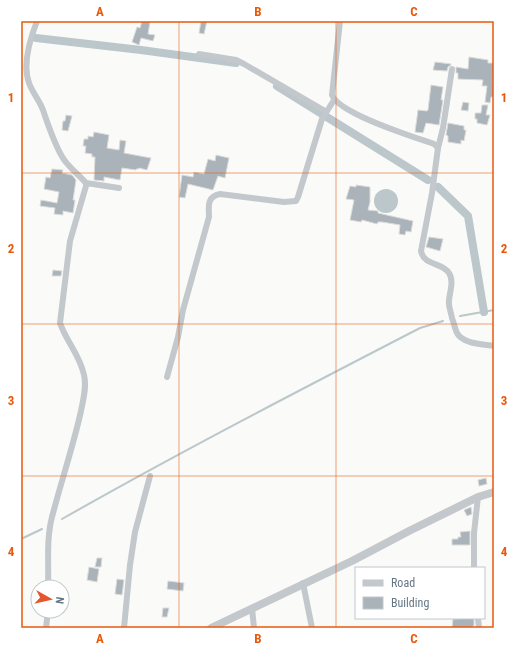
<svg xmlns="http://www.w3.org/2000/svg" width="515" height="649" font-family="'Roboto Condensed',sans-serif">
<style>
.water{fill:#bbc7cb}
.lines{fill:none;stroke-linecap:round;stroke-linejoin:round}
.stream{stroke:#bbc7cb;stroke-width:2}
.canal{stroke:#bbc7cb;stroke-width:8}
.building{fill:#aab3b9;stroke:#dcdcda}
.minor{stroke:#c3c8cc;stroke-width:6}
.tertiary{stroke:#c3c8cc;stroke-width:8}
.grid{fill:none;stroke:#e8590c;stroke-width:1;stroke-opacity:0.55}
.neatline{fill:none;stroke:#e8590c;stroke-width:1.5}
.grid-label{font-size:13px;text-anchor:middle;font-weight:bold;fill:#e8590c}
</style>
<rect width="100%" height="100%" fill="#fafaf8"/>
<circle class="water" cx="386" cy="201" r="12"/>
<g class="lines">
<g class="stream">
<path d="M460,316l34,-6"/>
<path d="M62,519c118,-67 238,-129 358,-191l23,-7"/>
<path d="M21,539l21,-10"/>
</g>
<g class="canal">
<path d="M36,38l105,12 95,13"/>
<path d="M277,86l151,94"/>
<path d="M438,187l30,29 16,96"/>
</g>
</g>
<g class="building">
<path d="M142,21l8,1 -2,12 7,1 -2,6 -12,-3 -2,7 -7,-3 5,-15 3,1z"/>
<path d="M201,21h6l-3,13 -5,-1z"/>
<path d="M469,57l19,3v3h6l-1,20 1,1v13h-3l-1,6 -5,-1 2,-16h-5l1,-6 -25,-1v-6h-2v-6l12,2z"/>
<path d="M435,62l16,2v1l-3,2 -1,4 -14,-1z"/>
<path d="M431,85l12,2 -2,13h2l-4,25 -13,-2 -3,10 -8,-1 3,-22 9,1 1,-1z"/>
<path d="M463,102l6,1 -1,8 -7,-1z"/>
<path d="M482,105h6l-2,10h4l-3,10 -10,-2v-4h-2v-6h6z"/>
<path d="M66,115l6,1 -4,15 -6,-1 1,-9h2z"/>
<path d="M448,123l16,3v4h2l-2,11 -3,-1v4l-13,-2v-6l-2,-1z"/>
<path d="M94,132l15,3 -2,13 12,2 1,-10 6,1 -2,12 27,5 -4,12 -8,-2 -1,1h-2v1l-14,-2 -2,12 -16,-3v4l-10,-1 1,-23h-3v-3l-7,-1 1,-7h-3l1,-7h4v-3l5,1z"/>
<path d="M216,155l13,3 -4,20 -7,-2 -5,14 -25,-6 -3,14 -6,-1 3,-22 11,2 1,-5 10,2 4,-15 7,2z"/>
<path d="M52,169l11,1 -1,3 10,2 4,5 -3,20h2l-2,13 -10,-2v4l-9,-1 1,-6 -15,-2 1,-6 16,3 2,-11 -15,-3 2,-12 4,1z"/>
<path d="M356,185l14,2v15l-2,8 10,1v2l35,8 -2,11 -5,-1 -1,4 -6,-1 1,-9 -18,-3h-4l-1,2 -15,-4 -1,2 -11,-2 4,-20 -8,-1 4,-13 6,1z"/>
<path d="M429,237l14,2 -3,12 -14,-4z"/>
<path d="M53,270l9,1 -1,5h-9z"/>
<path d="M486,478l1,6 -8,2 -1,-6z"/>
<path d="M471,507l1,7 -5,2 -3,-6z"/>
<path d="M470,531v14h-18v-6h6v-2h3l-1,-5z"/>
<path d="M97,558h5l-1,9h-6z"/>
<path d="M89,567l10,2 -2,13 -10,-2z"/>
<path d="M117,579l7,1 -2,15 -7,-1z"/>
<path d="M168,581l16,2 -1,8 -16,-2z"/>
<path d="M163,608h6l-2,9h-5z"/>
<path d="M474,618v8h-1v2h-21l1,-9z"/>
</g>
<g class="lines">
<g class="minor">
<path d="M37,21c-7,18 -15,43 -8,62 4,11 12,19 15,30 5,14 12,36 21,48 6,8 14,14 21,22v3l-16,55 -10,82c6,18 20,32 24,52 3,12 -1,25 -3,36 -8,36 -20,71 -29,106 -6,23 -3,47 -4,70"/>
<path d="M340,21l-8,74c7,19 82,42 102,49l4,4 -6,45 -11,58c3,15 21,11 28,22 5,8 1,18 0,27 -1,6 2,12 3,18 2,5 3,11 5,15 6,11 26,11 37,13"/>
<path d="M199,54l37,6 8,4 81,47"/>
<path d="M438,148l5,-20 9,-59"/>
<path d="M86,183l33,5"/>
<path d="M167,377l11,-40 5,-27 26,-93c0,-10 -3,-20 11,-23l64,8 12,-1 2,-4 24,-78 12,-19"/>
<path d="M474,568v-35l4,-36"/>
<path d="M303,583l9,45"/>
<path d="M252,608l2,20"/>
<path d="M478,618l1,10"/>
<path d="M46,628l2,-17"/>
<path d="M124,628l6,-63 5,-33 15,-56"/>
</g>
<path class="tertiary" d="M211,628l141,-67 57,-30 69,-34 16,-5"/>
</g>
<path class="grid" d="M179,21v607M336,21v607M21,173h473M21,324h473M21,476h473"/>
<rect width="515" height="649" fill="none" stroke="#ffffff" stroke-width="44"/>
<rect x="355" y="567" width="130" height="52" fill="#ffffff" stroke="#c1c8cd"/>
<rect x="363" y="580" width="20" height="6" fill="#c3c8cc" stroke="#c1c8cd"/>
<text x="391" y="587" font-size="12" fill="#657683">Road</text>
<rect x="363" y="597" width="20" height="12" fill="#aab3b9" stroke="#c1c8cd"/>
<text x="391" y="607" font-size="12" fill="#657683">Building</text>
<g transform="translate(50 599) rotate(98)"><circle r="19" fill="#ffffff" stroke="#c1c8cd"/>
<path d="M0-3L7 15L0 10L-7 15Z" fill="#e4572e"/>
<text y="-6" font-size="11" font-weight="bold" text-anchor="middle" fill="#657683">N</text>
</g>
<rect x="22" y="22" width="471" height="605" class="neatline"/>
<g class="grid-label">
<text x="100" y="16">A</text>
<text x="258" y="16">B</text>
<text x="414" y="16">C</text>
<text x="11" y="102">1</text>
<text x="504" y="102">1</text>
<text x="11" y="253">2</text>
<text x="504" y="253">2</text>
<text x="11" y="405">3</text>
<text x="504" y="405">3</text>
<text x="11" y="556">4</text>
<text x="504" y="556">4</text>
<text x="100" y="643">A</text>
<text x="258" y="643">B</text>
<text x="414" y="643">C</text>
</g>
</svg>
